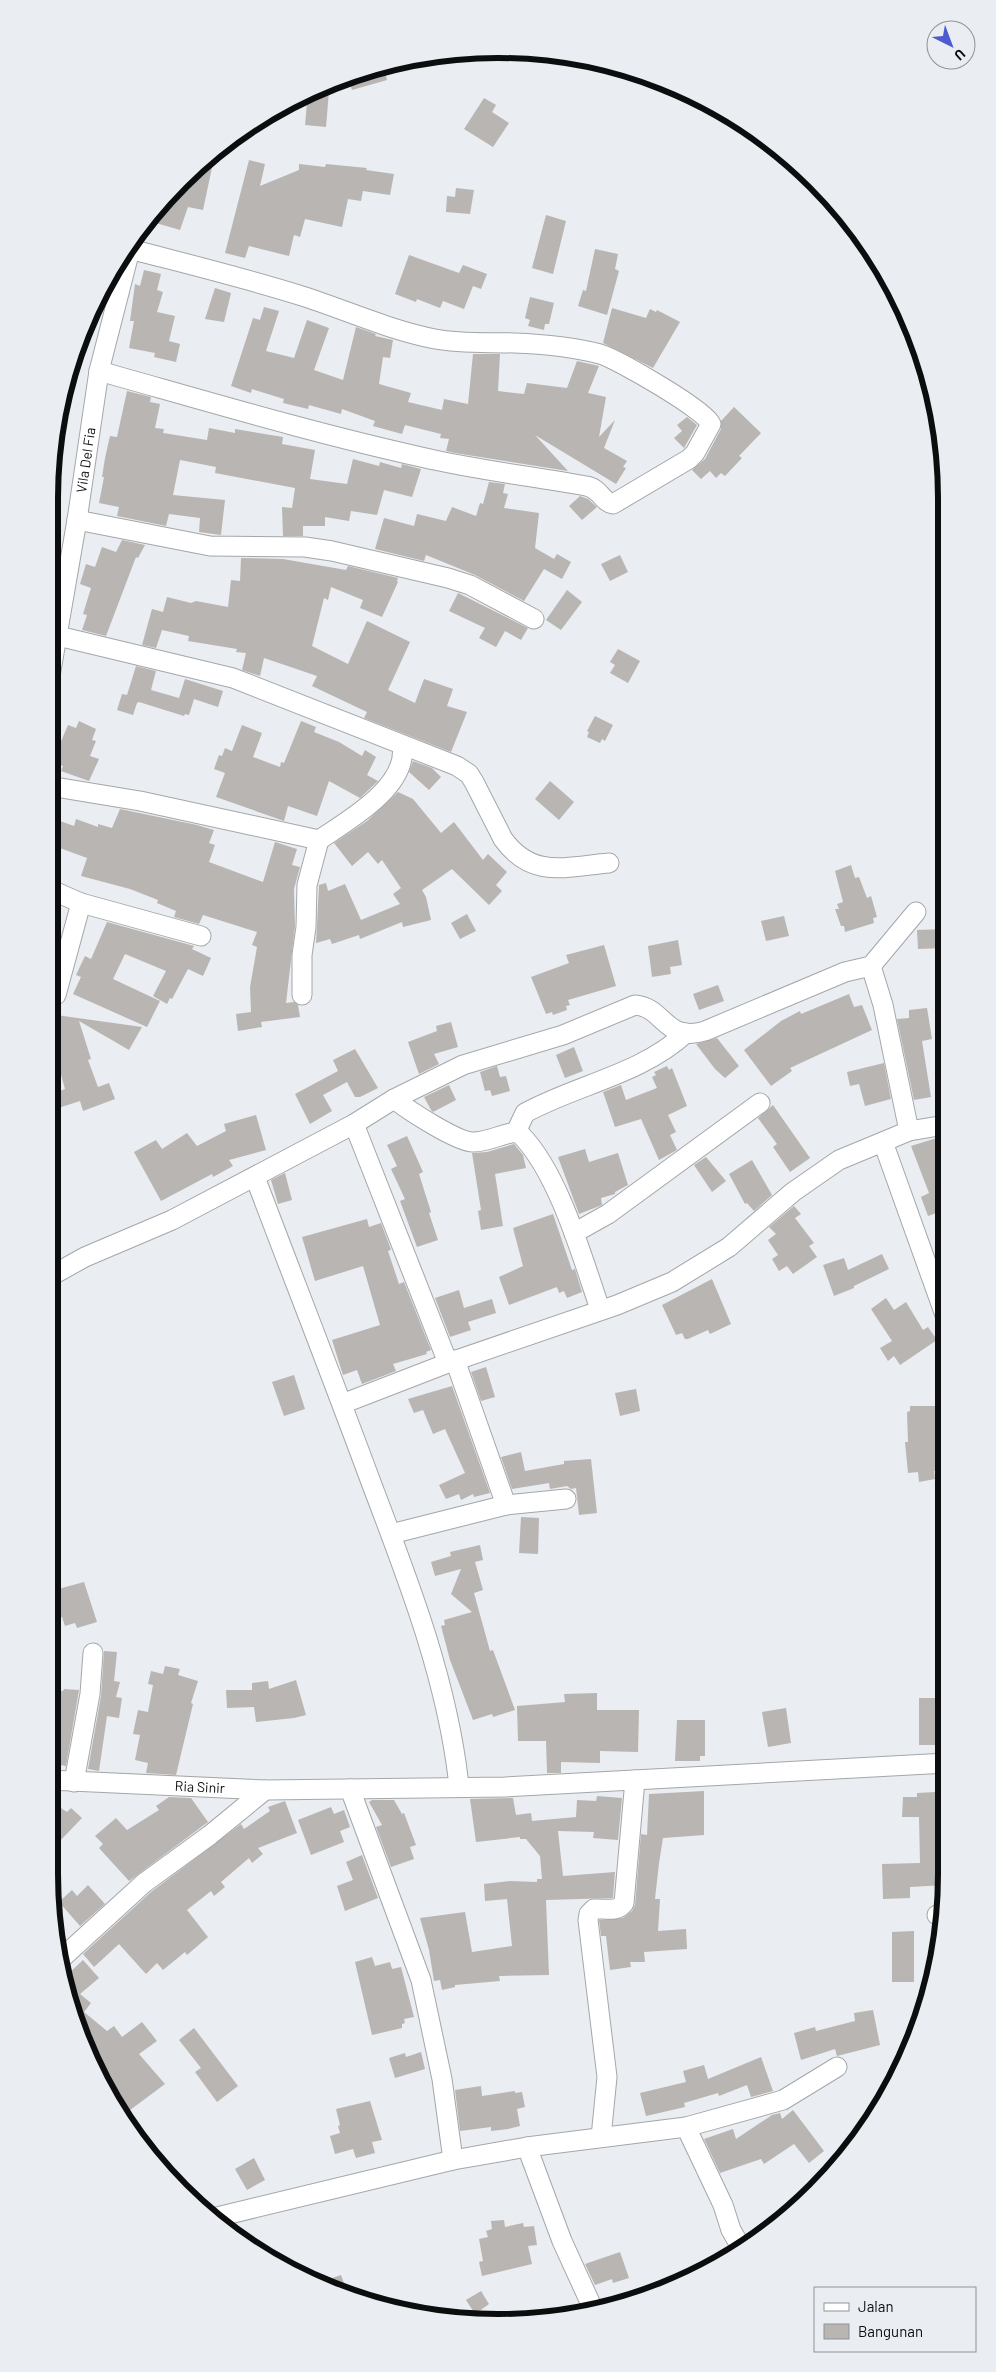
<svg xmlns="http://www.w3.org/2000/svg" width="996" height="2372" font-family="Barlow,sans-serif">
<style>
.building{fill:#b9b5b3}
.lines{fill:none;stroke-linecap:round;stroke-linejoin:round}
.minor-casing{stroke:#a4a7a9;stroke-width:21}
.minor{stroke:#fff;stroke-width:19}
.labels{text-anchor:middle;stroke-width:4;stroke-linejoin:round;paint-order:stroke}
.street-label{font-size:14px;fill:#0c0d0e;stroke:#eaedf1}
.rim{fill:none;stroke:#0c0d0e;stroke-width:6}
</style>
<rect width="100%" height="100%" fill="#eaedf1"/>
<g class="building">
<path d="M383,64l4,16 -35,10 -4,-13z"/>
<path d="M314,90l15,1 -3,36 -21,-2 3,-33z"/>
<path d="M484,98l12,7 -4,7 17,11 -16,24 -29,-18z"/>
<path d="M216,149l-13,61 -15,-3 -8,23 -24,-7 1,-3 -5,-2 5,-12 4,1 3,-9z"/>
<path d="M249,160l16,4 -5,22 39,-16v-6l26,3 1,-3 41,4 -1,2 28,4 -4,21 -27,-4 -2,10 -13,-2 -6,28 -37,-8 -5,18 -6,-2 -5,21 -40,-10 -4,12 -20,-5z"/>
<path d="M456,188l18,2 -4,24 -24,-2 1,-16 8,1z"/>
<path d="M546,215l20,6 -13,53 -21,-6z"/>
<path d="M595,249l23,5 -3,15 4,2 -12,44 -29,-9 5,-16 3,1z"/>
<path d="M409,255l50,18 4,-8 24,9 -6,15 -8,-3 -9,23 -21,-8 -3,7 -23,-9 -1,3 -21,-8z"/>
<path d="M144,270l17,4 -4,16 6,2 -6,20 18,4 -6,25 11,3 -4,18 -22,-5 1,-4 -26,-5 5,-27h-4l5,-37 5,2z"/>
<path d="M215,288l16,5 -7,29 -19,-3z"/>
<path d="M530,297l24,6 -5,21h-4l-1,6 -16,-4 2,-6 -5,-2z"/>
<path d="M264,307l15,4 -13,40 28,7 13,-38 22,8 -15,42 29,10 13,-53 20,7 -1,2 18,4 -3,18 -7,-1 -4,27 32,9 -3,9 34,8 2,-11 24,5 5,-50h27l-2,37 26,3 3,-11 40,5 10,-27 22,5 -11,27 18,4 -7,40 16,-17 -11,28 23,13 -4,6 3,1 -10,16 -81,-49 33,36 -113,-18 -9,-2 3,-12 -9,-1 1,-4 -36,-9 -3,9 -29,-8 2,-5 -33,-12 -1,5 -32,-9 -1,4 -25,-6 1,-4 -32,-10 -1,4 -20,-7 22,-68 7,2z"/>
<path d="M612,308l34,10 4,-9 6,3 1,-2 23,12 -27,46 -50,-25z"/>
<path d="M127,391l24,6 -1,5 10,2 -5,24 9,1 -1,4 44,7 2,-12 26,5v-4l48,8 -1,7 33,6 -5,29 37,5 6,-25 26,7 1,-4 21,6 1,-4 19,5 -9,28 -28,-7 -7,25 -26,-4 -2,10 -24,-4v9h-22v10h-20l-1,-29 10,1 3,-20 -80,-15 1,-6 -36,-7 -7,35 52,5 -4,35 -22,-3 1,-14 -31,-4 -3,12 -49,-10 2,-9 -20,-4 5,-26h-2l3,-19 5,-22 7,1z"/>
<path d="M734,407l27,26 -22,23 3,2 -17,18 -4,-3 -5,5 -6,-7 -9,8 -9,-9 13,-11 16,-30v-8z"/>
<path d="M687,417l10,8 -13,23 -10,-10 8,-7 -5,-6z"/>
<path d="M489,482l16,2 -2,9 5,1 -4,14 35,5 -4,35 19,11 3,-5 14,8 -9,17 -18,-10 -20,32 -49,-26 -49,-20 -2,6 -49,-12 9,-31 30,8 3,-12 29,7 6,-14 24,9 4,-13 3,1z"/>
<path d="M580,496l8,3 9,8 -15,13 -13,-14z"/>
<path d="M122,540l23,5 -7,13 -2,-1 -30,79 -24,-6 5,-15 -4,-1 8,-26 -11,-4 6,-20 9,3 7,-20 14,5z"/>
<path d="M620,555l8,17 -18,9 -9,-17z"/>
<path d="M241,558l42,1 63,11 2,-4 50,12 -1,3 1,1 -16,35 -22,-9 3,-8 -32,-13 -3,13 -4,-2 -12,48 36,18 19,-43 43,21 -22,48 27,13 9,-24 29,10 -6,17 20,6 -16,40 -87,-34 3,-6 -55,-26 5,-10 -53,-18 -4,18 -18,-6 4,-17 -10,-1 1,-3 -49,-8 1,-5 -27,-6 -6,18 -14,-3 10,-36 11,3 4,-15 24,6 5,-2 32,6 3,-27 9,1z"/>
<path d="M567,590l15,12 -21,28 -15,-10z"/>
<path d="M458,593l70,35 -7,12 -16,-9 -9,16 -17,-9 6,-10 -36,-17z"/>
<path d="M618,649l22,12 -12,22 -18,-10 5,-8 -5,-3z"/>
<path d="M136,666l20,5 -5,19 28,8 6,-19 38,12 -5,16 -24,-8 -5,16 -4,-1 -1,2 -45,-14 -2,1 -4,12 -16,-5 5,-16 5,1z"/>
<path d="M595,716l18,9 -8,16 -3,-2 -2,4 -13,-6 2,-5 -2,-1z"/>
<path d="M79,721l17,8 -4,11 4,1 -6,15 9,3 -10,22 -28,-10 2,-5 -14,-5 7,-16 3,1 9,-21 8,3z"/>
<path d="M301,721l15,6 -2,5 25,10 23,14 3,-6 11,7 -9,18 11,6 -18,17 -31,-17 -12,35 -29,-10 -4,15 -68,-24 9,-24 -11,-4 5,-14 3,1 3,-8 7,3 10,-26 20,8 -9,24 27,10 1,-5 3,1z"/>
<path d="M413,761l19,7 9,9 -12,13 -20,-18z"/>
<path d="M550,781l24,21 -15,18 -24,-21z"/>
<path d="M398,792l15,7 28,34 13,-11 29,38 5,-6 19,18 -11,13 6,6 -13,14 -37,-36 -30,21 4,7 5,23 -28,7 -1,-5 -42,17 -1,-4 -27,9 -2,-5 -14,4 3,-58 7,-2 2,8 17,-7 16,36 39,-16 -7,-10 8,-6 -19,-28 -4,4 -10,-12 -16,14 -18,-23 33,-22z"/>
<path d="M120,809l77,16 17,5 -5,13 6,2 -6,17 54,20 12,-40 22,7 -5,16 8,2 -6,22 1,37 -9,77 8,-1 4,3 2,12 -39,5 1,5 -24,4 -2,-17 15,-2 -1,-25 7,-40 -5,-2 5,-13 -54,-17 -4,9 -25,-7 2,-6 -19,-8 1,-3 -28,-11 -49,-13 6,-18 -38,-14v-27l25,9 2,-7 22,8v-3l14,4z"/>
<path d="M851,865l4,13 4,-1 8,21 4,-2 6,21 -4,1 1,5 -29,9 -1,-6h-3l-6,-17h4l-2,-5 6,-2 -8,-31z"/>
<path d="M467,914l9,17 -16,8 -9,-16z"/>
<path d="M784,916l5,20 -23,5 -5,-20z"/>
<path d="M107,922l87,24 -2,3 19,9 -8,18 -15,-7 -16,30 -2,-1 -3,6 -14,-8 13,-25 -41,-17 -12,25 47,22 -13,26 -74,-33 8,-17 -5,-2 9,-19 6,3z"/>
<path d="M945,929v19l-27,1 -1,-19z"/>
<path d="M678,940l4,25 -12,2 1,7 -19,3 -4,-31z"/>
<path d="M604,945l12,41 -48,14 2,5 -4,1 1,4 -14,5 -1,-3 -6,2 -15,-37 38,-14 -3,-8z"/>
<path d="M718,985l6,16 -25,9 -6,-16z"/>
<path d="M849,994l5,13 8,-2 10,25 -82,38 2,3 -21,15 -27,-36 37,-29 19,-10 1,3z"/>
<path d="M927,1008l5,31 -10,2 9,56 -17,3 -17,-81 12,-1v-8z"/>
<path d="M49,1014l93,13 -13,23 -50,-29 12,38 -3,1 10,27 11,-4 6,16 -32,12 -3,-10 -31,10v-16l16,-6 -12,-43 -4,-1z"/>
<path d="M451,1022l7,25 -24,7 5,10 -20,10 -11,-32 29,-11 -1,-5z"/>
<path d="M717,1038l22,28 -14,12 -10,-9 -19,-25z"/>
<path d="M574,1047l9,24 -18,7 -9,-23z"/>
<path d="M355,1049l23,39 -18,9h-5l-8,-15 -24,13 9,16 -22,13 -15,-30 43,-23 -5,-11z"/>
<path d="M884,1063l7,36 -26,7 -6,-22 -9,2 -3,-14z"/>
<path d="M497,1066l3,11 6,-1 4,15 -18,5 -2,-6 -5,1 -5,-19z"/>
<path d="M667,1066l2,4 3,-2 15,38 -19,9 8,17 -6,3 7,15 -18,10 -18,-41 -26,8 -12,-35 18,-7 5,15 31,-12 -5,-11 4,-2 -2,-3z"/>
<path d="M449,1085l7,15 -23,12 -2,-2 -7,-13z"/>
<path d="M773,1105l37,53 -20,14 -17,-25 4,-3 -19,-26z"/>
<path d="M256,1115l10,35 -37,10 4,6 -20,11 -1,-3 -51,27 -27,-49 22,-12 6,9 25,-16 10,13 29,-15 -2,-7z"/>
<path d="M407,1136l16,36 -4,2 12,38 -2,1 9,27 -21,7 -17,-46 5,-2 -14,-30 6,-3 -10,-21z"/>
<path d="M940,1137l5,15v58l-17,6 -7,-19 8,-4 -18,-47z"/>
<path d="M514,1144l9,11 3,13 -31,6 8,52 -22,4 -3,-19 3,-1 -9,-57 15,-1z"/>
<path d="M585,1149l4,13 29,-9 10,32 -13,7v2l-14,4 1,7 -23,9 -21,-57z"/>
<path d="M706,1157l20,24 -14,11 -18,-27z"/>
<path d="M752,1160l20,35 -18,16 -7,-8 -2,1 -16,-30z"/>
<path d="M285,1173l7,27 -14,4 -7,-24z"/>
<path d="M794,1206l7,8 -6,4 19,25 -5,3 8,11 -24,17 -6,-8 -8,5 -7,-12 6,-4 -10,-15 8,-6 -7,-7z"/>
<path d="M553,1214l19,56 3,-1 7,23 -15,6 -3,-7 -5,2 -2,-6 -48,18 -10,-28 24,-11 -10,-38z"/>
<path d="M367,1219l2,8 12,-4 8,21 2,6 -3,1 11,33 5,-2 27,68 -5,2 1,2 -34,10 3,7 -34,13 -5,-14 -14,5 -11,-35 48,-15 -17,-59 -48,15 -13,-44z"/>
<path d="M882,1254l7,15 -35,17v2l-20,8 -11,-31 21,-7 4,12z"/>
<path d="M712,1279l19,45 -21,10 -2,-4 -20,9h-3l-3,-6 -6,2 -14,-30z"/>
<path d="M459,1290l5,18 28,-9 4,14 -28,9 3,8 -21,7 -15,-39z"/>
<path d="M886,1298l8,12 12,-8 17,28 5,-3 9,13 -37,25 -6,-9 -6,5 -8,-13 12,-7 -21,-32z"/>
<path d="M486,1367l9,30 -14,4 -10,-29z"/>
<path d="M294,1375l11,34 -21,7 -12,-34z"/>
<path d="M452,1386l38,107 -16,4 -1,-3 -12,6 -2,-6 -13,5 -7,-14 26,-12 -20,-44 -12,5 -10,-24 -9,3 -6,-14z"/>
<path d="M636,1389l4,22 -20,5 -5,-23z"/>
<path d="M910,1406h30l6,63 -12,2 1,8 -16,3 -1,-10 -10,1 -3,-31h3l-1,-30 3,-1z"/>
<path d="M521,1452l4,19 39,-7v-3l27,-2 6,54 -18,2 -3,-27 -5,1 -4,-3 -17,3 -1,-6 -37,6 -11,-32z"/>
<path d="M521,1517l18,1 -1,36 -19,-1z"/>
<path d="M480,1545l3,15 -8,2 8,28 -9,3 16,58 3,-1 22,60 -22,7 -1,-3 -19,6 -23,-60 -9,-34 4,-1 -1,-5 28,-8 -21,-18 10,-25 -26,7 -4,-14 20,-6 -1,-4z"/>
<path d="M84,1582l13,40 -20,6 -2,-5 -10,3 -3,-9h-12l1,-26z"/>
<path d="M104,1651l13,1 -3,29 6,1 -4,15 6,1 -3,20 -12,-2 -8,55 -11,-2 13,-73z"/>
<path d="M165,1666l15,3 -2,6 20,6 -7,22 2,1 -17,71 -30,-2 2,-10 -13,-3 5,-25 -7,-1 5,-24 10,2 5,-27 -5,-1 3,-13 12,3z"/>
<path d="M296,1680l10,35 -12,3 -38,4 -2,-15 -27,1 -1,-18h26v-7l16,-2 1,8z"/>
<path d="M64,1689l15,1 -13,76 -17,-3v-72h14z"/>
<path d="M597,1693v17h42l-1,42 -38,-1v12l-39,-1v11h-14l-1,-32h-28l-1,-35 48,-4 -1,-8z"/>
<rect x="919" y="1698" width="25" height="47"/>
<path d="M786,1708l5,35 -23,4 -6,-35z"/>
<path d="M677,1720h28v36h-5v5h-25z"/>
<path d="M704,1791v44l-41,3 -4,25 -4,36h5l-2,32 28,-2 1,20 -43,3 1,10h-15l1,5 -21,3 -4,-34h-5l-2,-16 24,-2 9,-7 3,-6 6,-71 6,1 2,-41z"/>
<path d="M936,1792l1,64h10l-2,29 -35,2v11l-27,1 -1,-35 38,-1 -1,-46h-17l1,-20h14v-4z"/>
<path d="M597,1796l25,2 -4,42 -25,-2 1,-6 -36,-1 5,45 52,-4 -2,26 -67,2 3,75 -50,1 1,5 -45,4v2l-13,3 -2,-10 -6,1 -5,-31 -9,-32 45,-6 7,40 40,-6 -5,-47 -22,2 -1,-17 26,-3 27,1v-3h5l-2,-23 -14,-17h-6v-2l-44,5 -6,-43 43,-1 3,17 15,-2 1,8 44,-4 1,-17 19,1z"/>
<path d="M169,1797l22,1 17,24 -79,59 -30,-33 4,-4 -8,-8 21,-18 11,12 32,-20 -3,-4z"/>
<path d="M372,1800h22l8,14 2,-1 12,32 -6,2 4,12 -23,8 -15,-40 6,-2 -13,-23z"/>
<path d="M285,1801l12,32 -39,15 5,6 -11,9 -3,-5 -28,24 4,5 -11,9 -3,-5 -24,19 21,27 -21,18 -2,-3 -22,18 -6,-7 -11,11 -27,-30 -25,23 -11,-13 68,-62 90,-68 3,5 26,-18 -2,-4z"/>
<path d="M331,1807l3,7 10,-4 6,17 -10,4 4,11 -33,13 -13,-35z"/>
<path d="M61,1808l6,4 4,-4 11,10 -26,27 -7,-7v-16z"/>
<path d="M362,1855l16,43 -33,13 -8,-25 16,-6 -7,-18z"/>
<path d="M88,1885l17,19 -25,22 -21,-24 13,-12 5,6z"/>
<path d="M914,1931v51h-22v-50z"/>
<path d="M372,1957l3,9 15,-4 2,7 9,-2 13,50 -10,2 1,4 -3,1v4l-30,7 -17,-73z"/>
<path d="M83,1960l16,18 -19,16 11,9 -7,9 23,19 7,-5 8,11 20,-15 15,19 -18,13 26,30 -43,32 -13,-18 -36,-79 -7,-43z"/>
<path d="M873,2010l7,35 -43,11 -2,-7 -34,11 -7,-27 21,-6 1,4 39,-10 -1,-8z"/>
<path d="M194,2028l44,58 -21,16 -22,-30 6,-4 -22,-28z"/>
<path d="M421,2052l4,17 -30,9 -6,-20 16,-5 1,4z"/>
<path d="M761,2057l12,34 -22,6 -4,-12 -28,11 -1,-3 -34,10 1,4 -39,9 -6,-23 46,-11 -3,-11 21,-6 4,14z"/>
<path d="M481,2086l1,10 33,-5v2l7,-1 3,15 -8,2 3,17 -12,3 -17,2v-4l-31,4 -5,-41z"/>
<path d="M370,2101l12,39 -10,2 3,11 -19,5 -3,-9 -18,5 -5,-18 10,-3 -2,-7 2,-1 -4,-16z"/>
<path d="M793,2110l31,41 -15,12 -15,-19 -30,20 -3,-5 -41,14 -16,-34 29,-10 3,10 36,-24 8,-2 2,6z"/>
<path d="M254,2158l11,22 -18,10 -12,-21z"/>
<path d="M504,2220l1,7 18,-4 1,4 10,-1 3,19 -9,1 4,18 -50,12 -3,-14 4,-1 -4,-22 9,-2 -2,-6 6,-2 -1,-8z"/>
<path d="M620,2252l9,26 -16,5 -1,-4 -17,6 -10,-21z"/>
<path d="M341,2275l8,22 -31,-14z"/>
<path d="M481,2291l8,13 -14,10 -9,-14z"/>
</g>
<g class="lines">
<defs>
<g id="minor">
<path d="M99,371c107,30 214,62 322,86 55,13 110,19 165,29 14,2 16,16 27,18l76,-45 6,-6 16,-29c-4,-13 -94,-65 -111,-70 -27,-7 -58,-10 -86,-11 -26,-1 -53,1 -79,-4 -46,-9 -89,-29 -133,-43 -57,-18 -115,-32 -172,-47"/>
<path d="M77,520l133,26 95,1 27,4 116,27 22,7 64,34"/>
<path d="M58,636l175,42 224,88 12,8 5,8 29,57c29,40 62,28 106,24"/>
<path id="s1" d="M49,682l28,-162 22,-149 33,-129"/>
<path d="M49,786l91,15 179,39c30,-20 90,-54 83,-95"/>
<path d="M49,889l32,14 120,33"/>
<path d="M871,966l12,39 26,126"/>
<path d="M56,995l25,-92"/>
<path d="M302,995v-40l4,-28 1,-42 12,-45"/>
<path d="M394,1099c14,11 63,43 79,43 15,0 28,-8 43,-10l5,3c38,39 61,122 79,174"/>
<path d="M354,1124l94,239"/>
<path d="M516,1132l9,-19c53,-29 115,-38 161,-80"/>
<path d="M883,1142l63,176"/>
<path d="M255,1177c39,103 79,205 117,308 37,97 76,197 87,301"/>
<path d="M574,1233l34,-19 152,-111"/>
<path d="M49,1277l36,-20 87,-37 182,-96 40,-25 69,-34 100,-30 72,-30c29,2 30,38 70,26l140,-59 26,-6 45,-54"/>
<path d="M455,1360l51,145"/>
<path d="M342,1404l106,-41 169,-58 55,-23 57,-35 64,-55 46,-32 70,-29 36,-6"/>
<path d="M391,1534l115,-29 60,-6"/>
<path id="s2" d="M49,1780l216,10 240,-3 442,-24"/>
<path d="M74,1782l16,-88 3,-41"/>
<path d="M350,1789l71,191 21,99 11,81"/>
<path d="M937,1915h3"/>
<path d="M63,1957l81,-74 66,-48 55,-45"/>
<path d="M686,2127l37,78 8,25 11,19"/>
<path d="M601,2137l6,-60 -19,-157 1,-6 5,-5c11,-1 23,4 30,-6l11,-123"/>
<path d="M527,2147l35,94 32,70"/>
<path d="M217,2217l236,-57 74,-13 159,-20 97,-27 54,-33"/>
</g>
</defs>
<use href="#minor" class="minor-casing"/>
<use href="#minor" class="minor"/>
</g>
<g class="labels">
<g class="street-label">
<text dy="5" stroke="none"><textPath href="#s1" startOffset="225">Vila Del Fia</textPath></text>
<text dy="5" stroke="none"><textPath href="#s2" startOffset="151">Ria Sinir</textPath></text>
</g>
</g>
<path d="M0 0H996V2372H0ZM498 58H498A440 440 0 0 1 938 498V1874A440 440 0 0 1 498 2314H498A440 440 0 0 1 58 1874V498A440 440 0 0 1 498 58Z" fill="#eaedf1" fill-rule="evenodd"/>
<path class="rim" d="M498 58H498A440 440 0 0 1 938 498V1874A440 440 0 0 1 498 2314H498A440 440 0 0 1 58 1874V498A440 440 0 0 1 498 58Z"/>
<rect x="814" y="2287" width="162" height="65" fill="#eaedf1" stroke="#919396"/>
<rect x="824" y="2303" width="25" height="8" fill="#ffffff" stroke="#919396"/>
<text x="858" y="2312" font-size="15" fill="#0c0d0e">Jalan</text>
<rect x="824" y="2324" width="25" height="15" fill="#b9b5b3" stroke="#919396"/>
<text x="858" y="2337" font-size="15" fill="#0c0d0e">Bangunan</text>
<g transform="translate(951 45) rotate(138)"><circle r="24" fill="#eaedf1" stroke="#919396"/>
<path d="M0-4L9 19L0 12L-9 19Z" fill="#4e5acf"/>
<text y="-8" font-size="14" font-weight="bold" text-anchor="middle" fill="#0c0d0e">U</text>
</g>
</svg>
